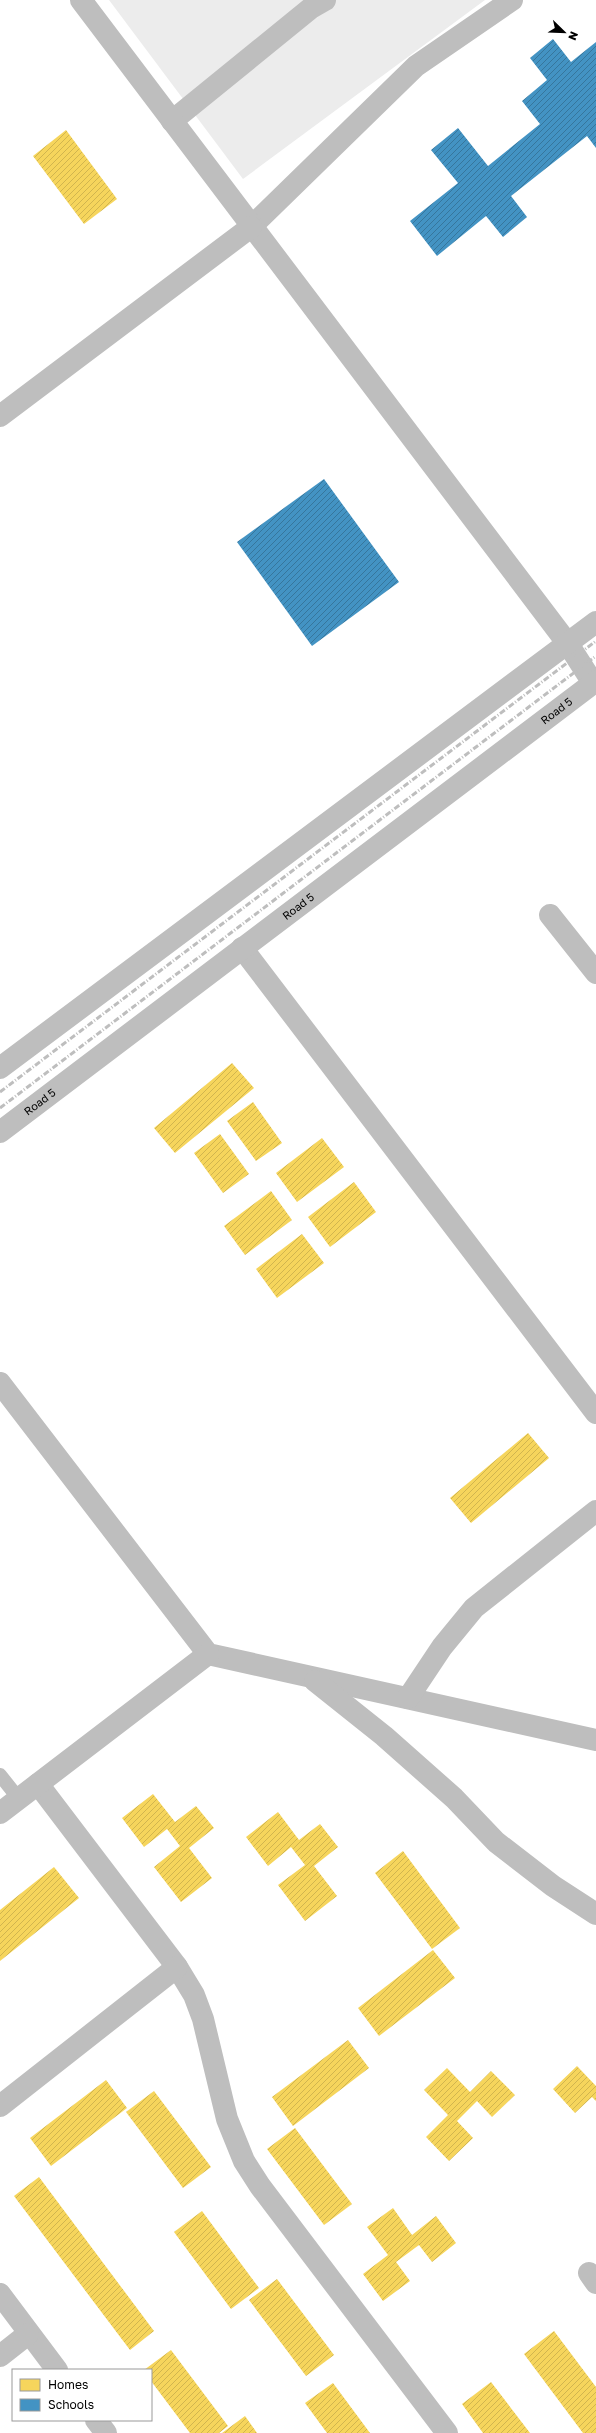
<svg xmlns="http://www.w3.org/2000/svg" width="596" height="2433" font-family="'Golos Text',sans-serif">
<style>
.green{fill:#ececec}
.homes{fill:url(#homes-hatch)}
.schools{fill:url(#schools-hatch)}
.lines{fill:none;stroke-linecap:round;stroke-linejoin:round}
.service{stroke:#bebebe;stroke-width:14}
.minor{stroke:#bebebe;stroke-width:22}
.tertiary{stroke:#bebebe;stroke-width:22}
.rail{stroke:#bebebe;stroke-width:3;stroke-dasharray:6 2 1 2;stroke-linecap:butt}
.labels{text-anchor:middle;stroke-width:4;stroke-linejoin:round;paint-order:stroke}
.street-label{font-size:11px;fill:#000;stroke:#fff}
</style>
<defs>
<pattern id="homes-hatch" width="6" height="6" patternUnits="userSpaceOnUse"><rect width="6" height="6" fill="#f6d55c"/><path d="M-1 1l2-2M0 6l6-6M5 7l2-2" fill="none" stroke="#d1b54e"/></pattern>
<pattern id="schools-hatch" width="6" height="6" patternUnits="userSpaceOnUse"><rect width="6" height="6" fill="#4393c3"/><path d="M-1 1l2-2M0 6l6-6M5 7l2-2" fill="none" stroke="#36769c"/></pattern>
</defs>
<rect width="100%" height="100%" fill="#fff"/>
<path class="green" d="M109,0h376l-242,179z"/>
<g class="homes">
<path d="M66,130l51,69 -33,25 -51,-68z"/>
<path d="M232,1063l22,25 -79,65 -21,-25z"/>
<path d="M253,1102l29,41 -26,18 -29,-40z"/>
<path d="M220,1134l29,40 -26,19 -29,-40z"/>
<path d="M322,1138l22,29 -47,35 -21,-29z"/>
<path d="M354,1182l22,30 -46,35 -22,-30z"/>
<path d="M271,1191l21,29 -47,35 -21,-29z"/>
<path d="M302,1234l22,29 -47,35 -21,-29z"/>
<path d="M528,1433l21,25 -78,65 -21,-25z"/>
<path d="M153,1794l22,28 21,-16 18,22 -25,20 23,30 -31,24 -27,-35 26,-21 -13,-17 -23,18 -22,-29z"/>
<path d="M278,1812l21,28 21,-16 18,23 -24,19 23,30 -32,25 -27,-36 27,-20 -14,-18 -23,19 -22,-29z"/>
<path d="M403,1851l57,77 -28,21 -57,-76z"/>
<path d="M54,1867l25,31 -79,63v-51z"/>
<path d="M433,1950l22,28 -76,58 -21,-28z"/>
<path d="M348,2040l21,28 -76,58 -21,-29z"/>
<path d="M577,2066l19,20v15l-4,-4 -17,16 -22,-24z"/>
<path d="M447,2068l23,24 21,-21 24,24 -23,22 -15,-16 -20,20 16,17 -24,23 -23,-24 22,-22 -24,-25z"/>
<path d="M106,2080l21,28 -76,58 -21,-28z"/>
<path d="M154,2091l57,76 -28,21 -57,-76z"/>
<path d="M295,2128l57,76 -28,21 -57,-76z"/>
<path d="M39,2177l115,154 -24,19 -116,-154z"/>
<path d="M393,2208l19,27 24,-19 20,27 -24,19 -13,-17 -23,17 14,19 -27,20 -20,-27 25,-19 -21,-28z"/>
<path d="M202,2211l57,77 -28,21 -57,-77z"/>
<path d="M277,2279l57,76 -28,21 -57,-76z"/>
<path d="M554,2331l42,56v46h-13l-59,-79z"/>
<path d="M171,2350l57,76 -9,7h-29l-39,-52v-11h-7z"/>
<path d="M491,2382l39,51h-47l-21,-29z"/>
<path d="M333,2383l37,50h-43l-22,-30z"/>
<path d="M245,2416l12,17h-35z"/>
</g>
<g class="schools">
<path d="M553,39l18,23 25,-20v106l-9,-12 -76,60 16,21 -24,20 -17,-21 -49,40 -27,-35 48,-38 -27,-33 27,-22 30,38 52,-42 -18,-23 25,-21 -17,-22z"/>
<path d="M324,479l75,103 -87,64 -75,-104z"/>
</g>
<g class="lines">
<path class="service" d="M0,1775l19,24"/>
<g class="minor">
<path d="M172,121l139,-113 14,-8"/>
<path d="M251,227l165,-161 96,-66"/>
<path d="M550,915l46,58"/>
<path d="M242,948l354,465"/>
<path d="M0,1383l208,271 388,86"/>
<path d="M315,1681l69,55 70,62 42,44 57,44 43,28"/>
<path d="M408,1698l34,-51 32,-39 122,-97"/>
<path d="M38,1784l139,183 17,28 9,24 24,100 17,42 16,25 187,247"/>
<path d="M0,1813l208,-159"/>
<path d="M0,2106l177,-139"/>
<path d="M589,2273l7,10"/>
<path d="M0,2294l57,76"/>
<path d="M0,2356l28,-22"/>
<path d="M96,2420l10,13"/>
</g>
<g class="tertiary">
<path d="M81,0l487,644 25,39"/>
<path d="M0,416l251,-189"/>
<path d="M0,1068l596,-446"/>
<path id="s1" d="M0,1132l596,-451"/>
</g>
<g class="rail">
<path d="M0,1092l596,-451"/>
<path d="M0,1108l596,-452"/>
</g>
</g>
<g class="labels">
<g class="street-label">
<text dy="4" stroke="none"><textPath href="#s1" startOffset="698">Road 5</textPath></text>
<text dy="4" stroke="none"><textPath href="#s1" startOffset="374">Road 5</textPath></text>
<text dy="4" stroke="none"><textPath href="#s1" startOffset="50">Road 5</textPath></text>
</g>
</g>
<rect x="12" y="2369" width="140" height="52" fill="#ffffff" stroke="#999999"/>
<rect x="20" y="2379" width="20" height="12" fill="#f6d55c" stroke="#999999"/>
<text x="48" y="2389" font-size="12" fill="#000000">Homes</text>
<rect x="20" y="2399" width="20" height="12" fill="#4393c3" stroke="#999999"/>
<text x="48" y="2409" font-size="12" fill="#000000">Schools</text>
<g transform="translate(564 32) rotate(113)" stroke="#ffffff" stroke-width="3" paint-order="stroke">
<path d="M0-3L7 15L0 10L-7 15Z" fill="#000000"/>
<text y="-6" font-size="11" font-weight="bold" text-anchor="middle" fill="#000000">N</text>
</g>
</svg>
